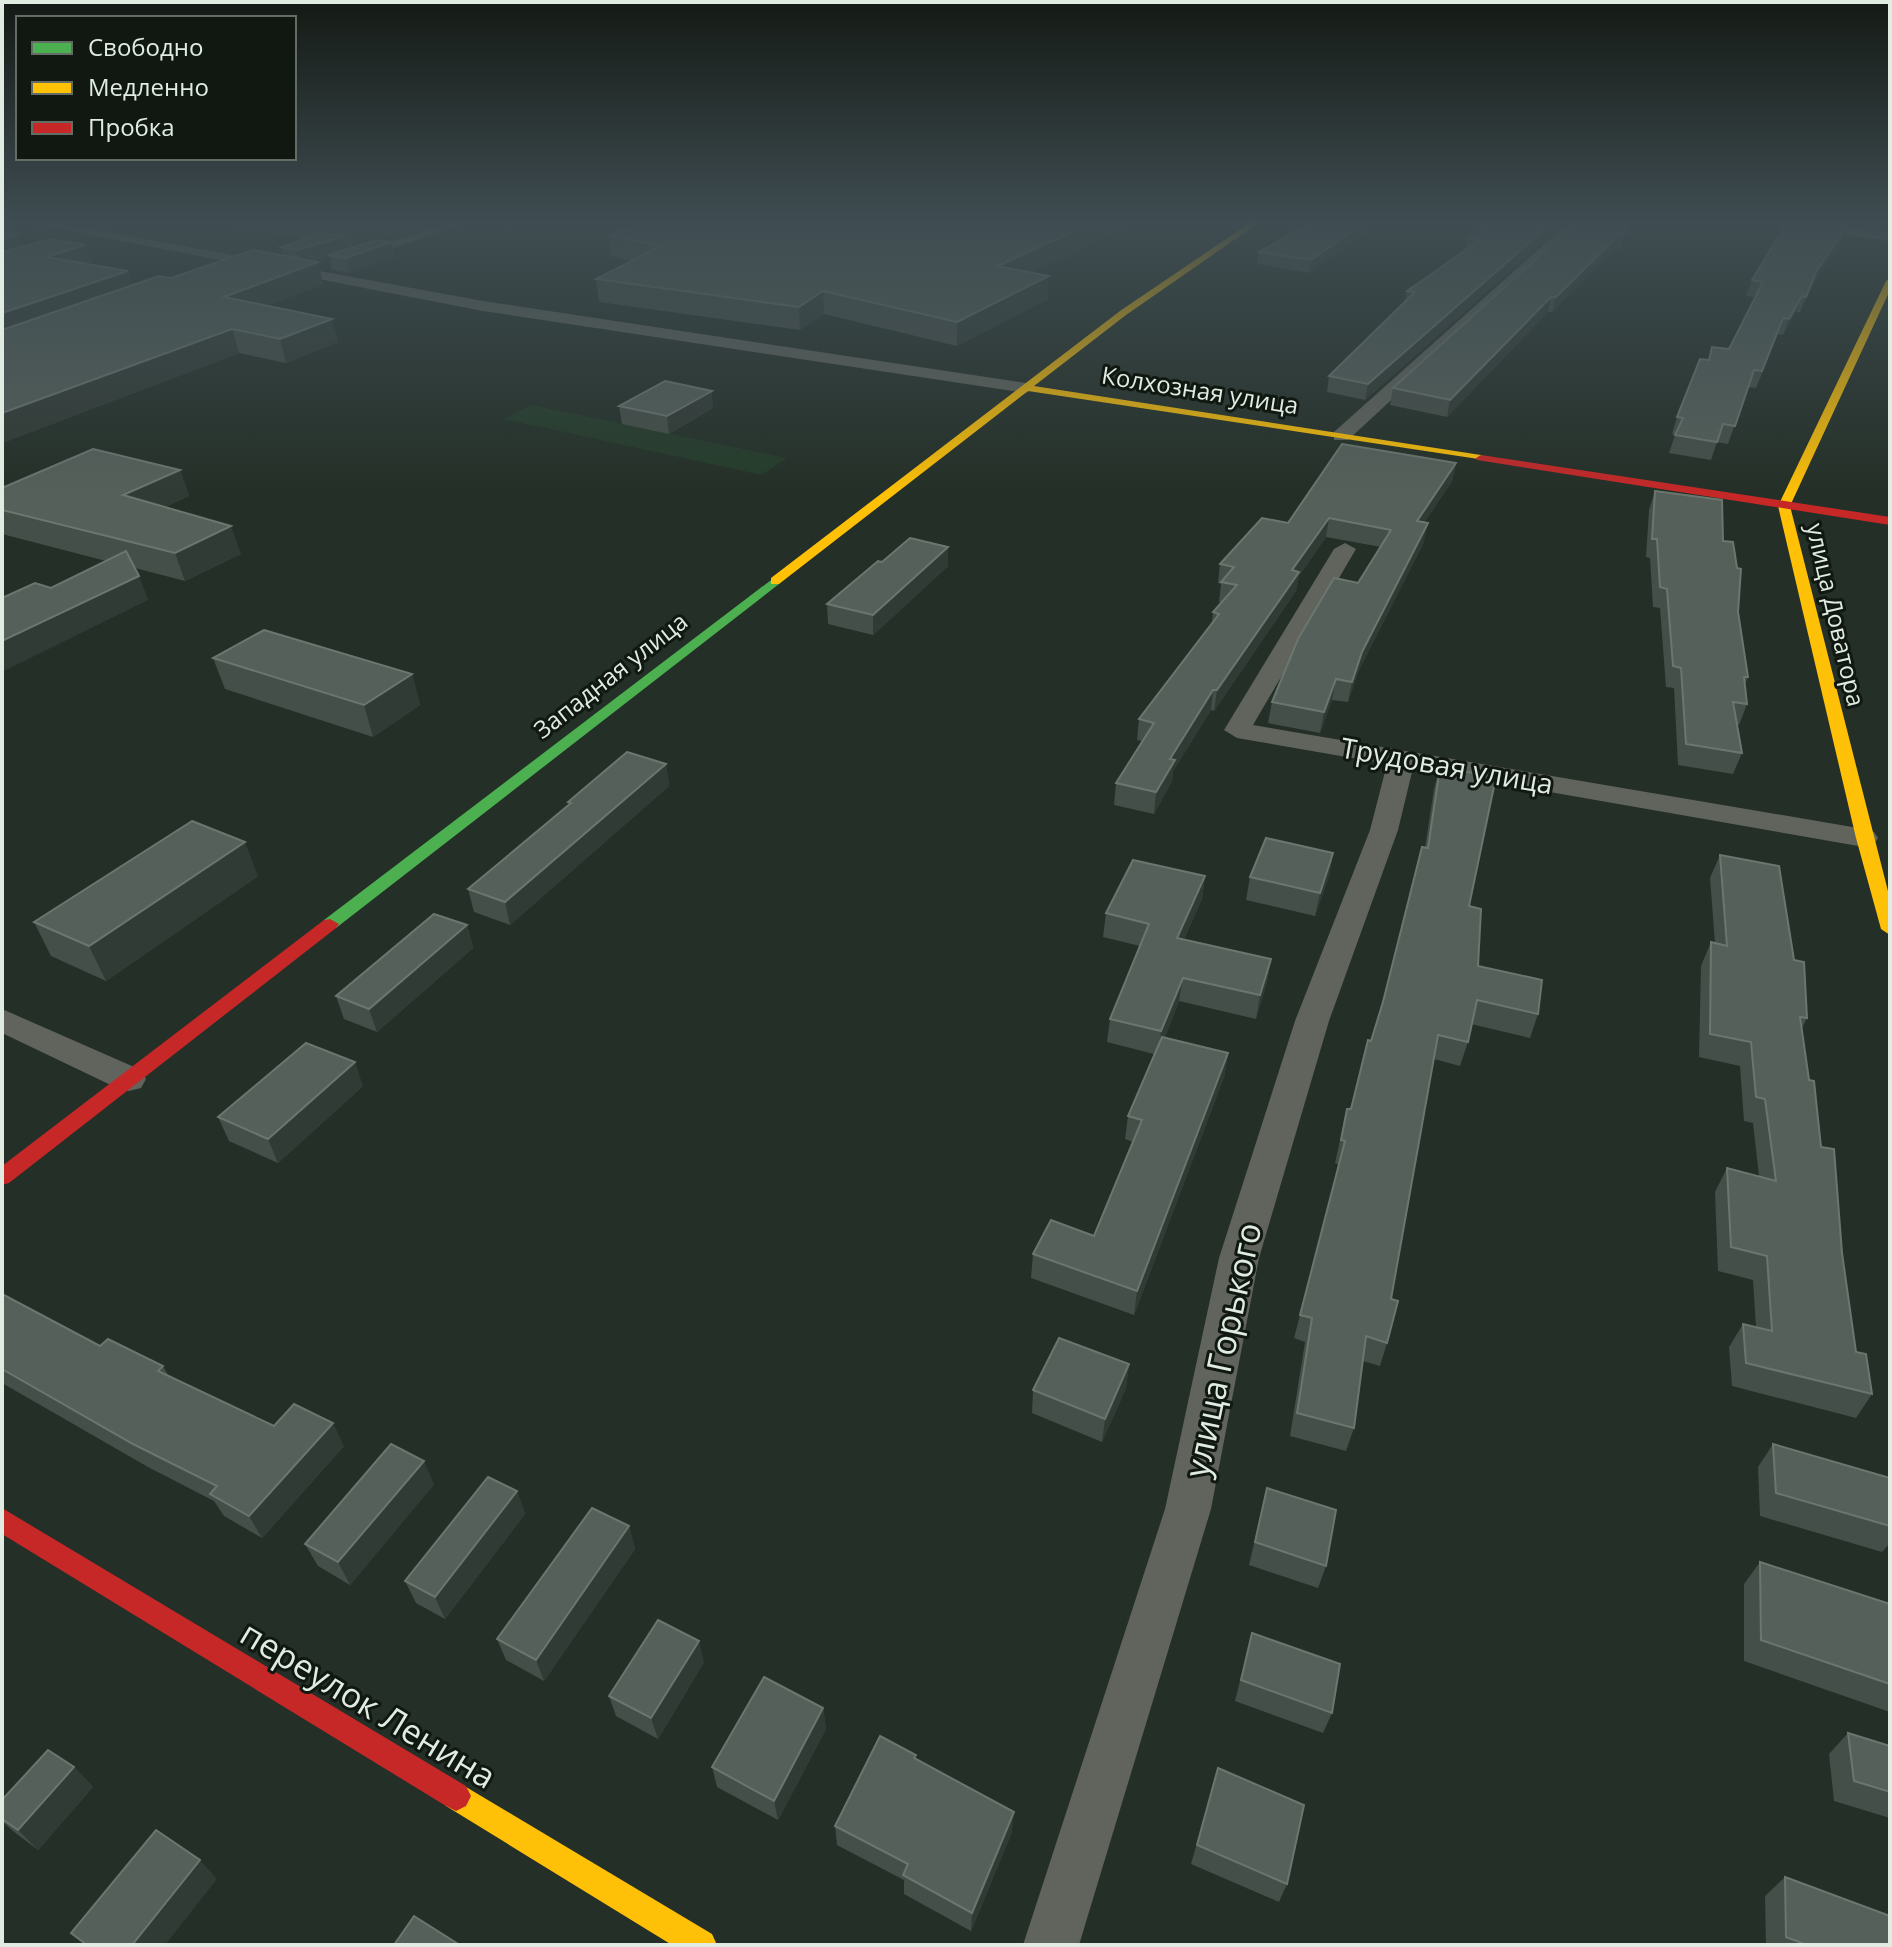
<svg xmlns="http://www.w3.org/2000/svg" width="1892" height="1947" font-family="'Open Sans',sans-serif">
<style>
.built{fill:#243b29}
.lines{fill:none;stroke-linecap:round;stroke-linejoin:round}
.street{fill:#60645d;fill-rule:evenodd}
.fast{fill:#4caf50;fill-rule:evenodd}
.slow{fill:#ffc107;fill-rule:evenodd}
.jam{fill:#c62828;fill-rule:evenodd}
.wall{fill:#454f49}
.shaded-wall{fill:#313b35}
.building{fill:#55605a;stroke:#6b766f;stroke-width:2}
.labels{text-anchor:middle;stroke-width:6;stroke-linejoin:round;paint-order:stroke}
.far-street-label{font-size:24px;fill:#e0ece2;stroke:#101811}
.street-label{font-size:28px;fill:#e0ece2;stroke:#101811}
.near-street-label{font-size:34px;fill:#e0ece2;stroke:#101811}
</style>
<rect width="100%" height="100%" fill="#242f27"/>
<path class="built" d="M531,405l256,53 -25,17 -259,-56z"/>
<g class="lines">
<g class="street">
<path d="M24,222h29l430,79 543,82 9,5 -9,5 -543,-82z"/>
<path d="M450,222h21l-114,38 -12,-3z"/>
<path d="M1569,222h15l-236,218h-14v-8z"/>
<path d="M1777,222h35l78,11v8l-106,-15z"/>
<path d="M1345,543l11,6 -103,176 611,104 10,3 4,6 -4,6 -10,3 -451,-79 -15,62 -69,191 -70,237 -48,251 -132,436h-56l142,-436 54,-251 76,-237 75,-191 17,-66 -150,-26 -13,-8 110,-181z"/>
<path d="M2,1009l139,61 5,9 -5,9 -12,3 -12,-3 -115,-55z"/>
</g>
<path class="fast" d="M775,577l6,4 -2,3 -443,344h-12l-3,-4 3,-4z"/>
<g class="slow">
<path d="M1251,222h9l-134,93 -92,71 447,69 5,3 -1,2 -457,-69 -249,193h-8v-6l349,-267z"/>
<path d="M1890,278v12l-100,216 100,393v36l-9,-6 -25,-91 -78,-332 108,-225z"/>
<path d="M456,1781l256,153 5,11h-45l-226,-139 -5,-10 5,-10z"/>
</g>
<g class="jam">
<path d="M1481,455l409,62v8l-413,-65 -1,-2z"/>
<path d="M330,919l9,5 -3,4 -327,255 -7,2v-19l322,-246z"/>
<path d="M2,1508l464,278 5,10 -5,10 -10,5 -10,-5 -444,-272z"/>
</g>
</g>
<g class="wall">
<path d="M220,222h216l-58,18 13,2 3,14 -44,17 -18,-3 -3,-14 -16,5 5,1 5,22 -57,22 72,36 -52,21 -47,-10 -237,90 17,-209 5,13 68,18 36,6 5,14 150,-29 -2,-9 25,-8z"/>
<path d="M648,222h489l-107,51 18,26 -91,47 -133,-32 -24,16 -201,-28 -3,-23 36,-18 -21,-5 -3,-21z"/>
<path d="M1487,222h78l-200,178 -38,-8 2,-16 76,-74 2,-11 58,-41 2,-12z"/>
<path d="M1787,222h67l-2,3 -3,-1 -5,14 -32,47 -12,27h-4l-13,23 -5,-1 -22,54 -8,-1 -20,57 -11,-2 -6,18 -42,-7 6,-18 -3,-1 5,-17 31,-57 21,-11 27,-52 -10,-1 6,-16z"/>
<path d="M1629,228l-10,21 -4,-1 -63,64h-4l-101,105 -57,-12 3,-17z"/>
<path d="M1365,233l-56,40 -52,-9 2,-12z"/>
<path d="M619,406l94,2 -44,26 -47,-10z"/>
<path d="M1456,463l-4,18 -28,42v19l-66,130 -10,30 -16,-2 -12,33 -52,-10 4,-21 86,-119 23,-36 -55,-10 -27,39 -3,15 -82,120 -3,-1 -38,61 -1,10 -18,33 -40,-9 2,-22 26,-42 -5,-1 2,-21 73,-96 1,-11 9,-10h-3l2,-18 -3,-1 2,-19 68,-41z"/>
<path d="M180,470l9,26 -24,11 76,47 -56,27 -50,-13 13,32 -97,-12 55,-27 -104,-27v-46z"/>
<path d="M1655,491l68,50 15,71 10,65 -3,7 2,20 -8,21 -2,-1 5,29 -9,21 -55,-9 -4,-77 -8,-1 -6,-79 -7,-1 -3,-49 -4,-1 3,-47z"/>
<path d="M948,547v19l-75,69 -45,-11 -1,-20 55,-42z"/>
<path d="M213,658l199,16 8,31 -47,32 -148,-48z"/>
<path d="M666,764l3,22 -159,139 -36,-13 -6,-23 101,-84 -1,-3z"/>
<path d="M1440,767l29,139 9,60 60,48 -8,24 -59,-14 -3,18 -8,24 -26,-7 -43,240 -4,44 -7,23 -17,-5 -9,67 -8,23 -56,-15 15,-94 -11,-4 45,-173 -4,-2 12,-54h3l21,-68 54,-193 9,-59z"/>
<path d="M1333,853l-4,23 -14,40 -69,-16 4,-23z"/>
<path d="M1720,855l74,105 13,58 -5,10 7,52 33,173 14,99 16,42 -16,24 -124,-32 -3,-39 14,-23 13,3 -3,-47 -35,-9 -3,-79 12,-24 32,8 -6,-53 -9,-2 -4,-55 -41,-9 2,-91 10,-24 4,1 -5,-65z"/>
<path d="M258,876l-152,105 -55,-25 -17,-34z"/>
<path d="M1205,876l-3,23 -18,40 87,20 -4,23 -11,37 -77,-18 -14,36 63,16 -4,24 -90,238 -103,-37 2,-24 61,-18 39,-94 -8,-3 3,-23 26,-62 -47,-12 3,-23 30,-73 -37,-9 3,-24z"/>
<path d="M467,925l6,23 -96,84 -33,-13 -8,-23z"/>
<path d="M363,1086l-85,77 -49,-22 -11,-24z"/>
<path d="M2,1294l98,52 63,20 5,9 106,51 70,20 -82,92 -38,-22 -10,-15 -66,-34 -146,-84z"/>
<path d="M1129,1364l-3,24 -24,54 -70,-29 1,-23z"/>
<path d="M1773,1444l117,34v65l-8,9 -122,-36 -2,-49z"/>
<path d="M434,1484l-84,101 -32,-19 -13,-22z"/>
<path d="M1267,1488l59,78 -8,22 -69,-23z"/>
<path d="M517,1491l8,23 -80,105 -29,-16 -11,-22z"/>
<path d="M629,1526l6,23 -91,132 -38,-21 -9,-21z"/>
<path d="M1760,1562l130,42v108l-146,-51v-77z"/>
<path d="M1252,1633l80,80 -9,20 -88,-32z"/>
<path d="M704,1662l-46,77 -42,-23 -7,-20z"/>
<path d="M823,1708l3,21 -48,91 -61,-33 -5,-20z"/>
<path d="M1848,1733l42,13v72l-56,-17 -5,-47z"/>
<path d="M916,1760l96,72 -41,99 -67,-37v-14l-67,-35 -2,-19z"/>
<path d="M74,1767l19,20 -55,63 -25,-19 -11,-10v-21z"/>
<path d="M1218,1768l69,116 -8,18 -88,-38z"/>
<path d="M1785,1877l105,68h-124l-1,-49z"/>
</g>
<g class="shaded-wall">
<path d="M346,222h90l-83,26z"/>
<path d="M1094,222h43l-140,66 1,-22z"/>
<path d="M1365,222h2l-2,11 -56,40 2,-13z"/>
<path d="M1553,222h12l-200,178 3,-16z"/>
<path d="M1630,222h6l-7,6 -10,21 4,-14z"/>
<path d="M1849,223l-5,15 -32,47 -12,27 17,-42z"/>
<path d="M19,234l8,20 -25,8v-23z"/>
<path d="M1619,235l-4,13 -63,64 4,-15z"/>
<path d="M345,236l4,14 -48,15 -4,-15z"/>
<path d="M391,242l3,14 -44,17 -4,-15z"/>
<path d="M85,245l8,20 -47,-8z"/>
<path d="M318,262l5,22 -93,35 -6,-22z"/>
<path d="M128,271l7,21 -133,47v-26z"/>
<path d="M1049,276l-1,23 -91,47v-24z"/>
<path d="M823,291l1,23 -24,16 -1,-23z"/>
<path d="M1802,296l-6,16 -13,23 6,-16z"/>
<path d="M1551,297l-3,15 -101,105 3,-17z"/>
<path d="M332,319l6,23 -52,21 -6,-24z"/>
<path d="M232,329l7,24 -237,90v-30z"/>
<path d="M712,391l1,17 -44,26 -2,-18z"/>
<path d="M1456,463l-4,18 -39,59 4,-19z"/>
<path d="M180,470l9,26 -56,26 -10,-27z"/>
<path d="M1329,518l-3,19 -27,39 -3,15 -82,120 3,-21 75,-120z"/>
<path d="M1428,523l-4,19 -66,130 -10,30 4,-20 10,-30z"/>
<path d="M231,526l10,28 -56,27 -10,-28z"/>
<path d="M948,547v19l-75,69v-20z"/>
<path d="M139,576l9,24 -146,72v-31z"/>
<path d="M412,674l8,31 -47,32 -9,-32z"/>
<path d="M1336,679l-4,21 -12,33 4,-21z"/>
<path d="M1213,690l-2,20 -38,61 -1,10 -18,33 2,-22 14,-33z"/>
<path d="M666,764l3,22 -159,139 -5,-23z"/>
<path d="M245,842l13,34 -152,105 -17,-35z"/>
<path d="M1333,853l-4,23 -14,40 5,-23z"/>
<path d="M1205,876l-3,23 -28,62 3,-23z"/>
<path d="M467,925l6,23 -96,84 -8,-23z"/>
<path d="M1271,959l-4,23 -11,37 4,-24z"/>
<path d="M1183,978l-4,23 -21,54 3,-24z"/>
<path d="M1228,1053l-4,24 -90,238 3,-24z"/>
<path d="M355,1062l8,24 -85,77 -10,-24z"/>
<path d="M1129,1364l-3,24 -24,54 3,-23z"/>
<path d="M333,1423l11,23 -82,92 -13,-22z"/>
<path d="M424,1461l10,23 -84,101 -12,-23z"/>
<path d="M517,1491l8,23 -80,105 -10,-22z"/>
<path d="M629,1526l6,23 -91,132 -8,-21z"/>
<path d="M699,1641l5,21 -46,77 -7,-21z"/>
<path d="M823,1708l3,21 -48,91 -4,-19z"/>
<path d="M74,1767l19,20 -55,63 -20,-20z"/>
<path d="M1014,1812l-2,20 -41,99 1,-18z"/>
<path d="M200,1860l17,19 -52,66h-33z"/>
</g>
<g class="building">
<path d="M648,222h446l-96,44 51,10 -92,46 -134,-31 -24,16 -203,-28 65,-33 -53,-11z"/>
<path d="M1312,222h53l-54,38 -52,-8z"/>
<path d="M1487,222h66l-185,162 -39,-8 86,-84 -8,-1 73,-51 -13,-2z"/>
<path d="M1577,222h53l-7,13h-4l-63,62h-5l-101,103 -57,-12z"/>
<path d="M1787,222h53l9,1 -32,47 -11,27 -4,-1 -13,23 -6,-1 -21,53 -8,-1 -19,56 -12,-2 -6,18 -42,-7 8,-17 -6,-1 23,-58 9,1 3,-13 17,2 34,-67 -11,-2z"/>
<path d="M2,231l17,3 -17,5z"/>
<path d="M323,233l22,3 -48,14 -16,-3z"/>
<path d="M51,239l34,6 -39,12 82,14 -126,42v-61z"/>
<path d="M377,240l14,2 -45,16 -18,-3z"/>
<path d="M253,250l65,12 -94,35 108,22 -52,20 -48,-10 -230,84v-83l157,-54 12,2z"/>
<path d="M665,381l47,10 -45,25 -48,-10z"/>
<path d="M1342,444l114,19 -39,58 11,2 -66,129 -10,30 -16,-3 -12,33 -52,-10 26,-63 36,-61 24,5 33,-53 -62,-12 -37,52 7,2 -82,118h-4l-43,69 5,1 -19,32 -40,-9 38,-60 -15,-4 80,-105 -6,-2 24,-27 -16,-3 13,-15 -14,-3 42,-46 26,5z"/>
<path d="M93,449l87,21 -57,25 108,31 -56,27 -173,-43v-22z"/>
<path d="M1655,491l67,9 1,41 10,1 4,26 4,1 -3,43 10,65h-4l3,27 -14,-2 9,51 -56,-9 -5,-76 -8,-2 -6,-77 -7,-2 -3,-48h-5z"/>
<path d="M910,538l38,9 -75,68 -46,-11 51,-43 4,1z"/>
<path d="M126,551l13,25 -137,65v-43l33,-15 16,5z"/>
<path d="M264,630l148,44 -48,31 -151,-47z"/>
<path d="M627,752l39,12 -161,138 -37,-13 103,-86 -3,-1z"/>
<path d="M1440,767l56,10 -27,129 12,3 -3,57 64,14 -4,34 -61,-14 -9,42 -30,-7 -47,264 7,2 -11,42 -21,-7 -12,92 -57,-15 15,-95 -12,-3 45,-174 -4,-1 6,-31h4l17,-69 3,1 12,-39 39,-155 6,1z"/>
<path d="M192,821l53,21 -156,104 -55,-24z"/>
<path d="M1266,838l67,15 -13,40 -70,-16z"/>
<path d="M1720,855l59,11 15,94 10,2 3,56 -7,-1 9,63 5,1 7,66 13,2 8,104 14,99 10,2 6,40 -126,-31 -3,-39 29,7 -5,-75 -36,-9 -4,-79 49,13 -11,-82 -9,-2 -5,-55 -41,-8 1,-92 16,4z"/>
<path d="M1133,860l72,16 -28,62 94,21 -11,36 -77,-17 -22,53 -51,-12 39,-95 -43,-11z"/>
<path d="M434,914l33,11 -98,84 -33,-13z"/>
<path d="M1162,1037l66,16 -91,238 -104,-37 18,-34 43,16 48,-116 -14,-4z"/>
<path d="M306,1043l49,19 -87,77 -50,-22z"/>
<path d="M2,1294l98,52 8,-7 55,27 -5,5 116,55 20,-22 39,19 -84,93 -39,-22 7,-8 -84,-42 -131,-75z"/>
<path d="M1059,1338l70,26 -24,55 -72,-29z"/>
<path d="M391,1444l33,17 -86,101 -33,-18z"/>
<path d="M1773,1444l117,34v48l-114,-33z"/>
<path d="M488,1477l29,14 -82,106 -30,-16z"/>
<path d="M1267,1488l69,22 -10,56 -71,-24z"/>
<path d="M592,1508l37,18 -93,134 -39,-21z"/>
<path d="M1760,1562l130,42v80l-129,-44z"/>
<path d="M658,1620l41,21 -48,77 -42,-22z"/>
<path d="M1252,1633l88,31 -8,49 -91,-33z"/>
<path d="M764,1677l59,31 -49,93 -62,-34z"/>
<path d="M1848,1733l42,13v46l-36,-11z"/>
<path d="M880,1736l36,19 -2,3 100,54 -42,101 -69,-38 5,-11 -73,-38z"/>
<path d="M48,1750l26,17 -56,63 -16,-11v-19z"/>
<path d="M1218,1768l86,37 -17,79 -90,-39z"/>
<path d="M156,1830l44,30 -68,85h-45l-16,-12z"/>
<path d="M1785,1877l105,39v29h-83l-21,-8z"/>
<path d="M414,1916l44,28 -1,1h-63z"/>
</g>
<linearGradient id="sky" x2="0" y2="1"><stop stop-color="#141a15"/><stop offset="0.45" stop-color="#3f4d52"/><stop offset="1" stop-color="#3f4d52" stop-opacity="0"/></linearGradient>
<rect width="1892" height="495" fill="url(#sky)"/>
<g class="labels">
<g class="far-street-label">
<text transform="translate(1200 391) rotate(9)" y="8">Колхозная улица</text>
<text transform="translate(1835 615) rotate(77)" y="8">улица Доватора</text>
<text transform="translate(611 676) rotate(-38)" y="8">Западная улица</text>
</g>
<g class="street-label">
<text transform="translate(1447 766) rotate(10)" y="10">Трудовая улица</text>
</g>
<g class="near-street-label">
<text transform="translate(1223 1350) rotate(-78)" y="12">улица Горького</text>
<text transform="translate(368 1705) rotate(31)" y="12">переулок Ленина</text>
</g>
</g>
<rect width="1892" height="1947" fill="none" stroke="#e0ece2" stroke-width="8"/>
<rect x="16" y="16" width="280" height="144" fill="#101811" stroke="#636d65" stroke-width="2"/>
<rect x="32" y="42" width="40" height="12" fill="#4caf50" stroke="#636d65" stroke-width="2"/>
<text x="88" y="56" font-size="24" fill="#e0ece2">Свободно</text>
<rect x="32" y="82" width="40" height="12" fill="#ffc107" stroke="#636d65" stroke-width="2"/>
<text x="88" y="96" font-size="24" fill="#e0ece2">Медленно</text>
<rect x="32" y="122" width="40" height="12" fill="#c62828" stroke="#636d65" stroke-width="2"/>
<text x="88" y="136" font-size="24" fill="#e0ece2">Пробка</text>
</svg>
